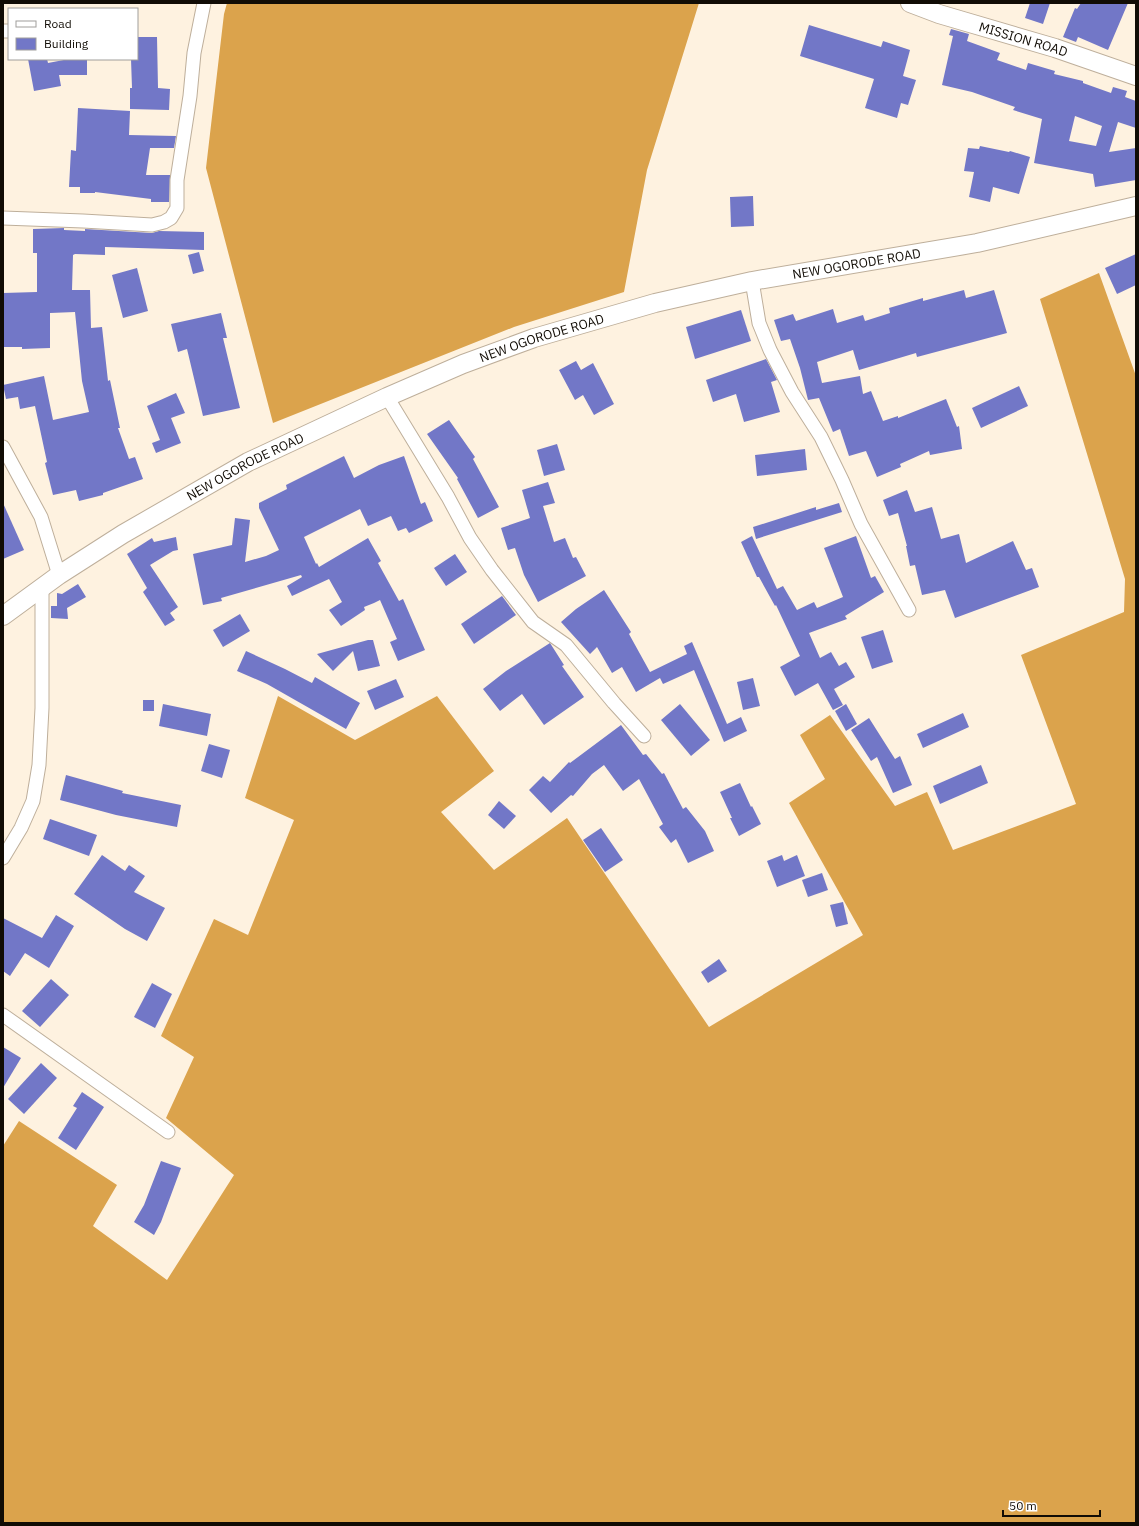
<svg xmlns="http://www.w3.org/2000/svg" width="1139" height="1526" font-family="'IBM Plex Sans',sans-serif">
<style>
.forest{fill:#dba34c}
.building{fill:#7277c7;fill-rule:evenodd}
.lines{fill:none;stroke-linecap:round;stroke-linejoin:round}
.street-casing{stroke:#beaf9b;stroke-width:15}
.secondary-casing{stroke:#beaf9b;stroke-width:20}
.street{stroke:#fff;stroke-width:13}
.secondary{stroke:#fff;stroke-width:18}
.labels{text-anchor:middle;stroke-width:3.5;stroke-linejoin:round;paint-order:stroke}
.street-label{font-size:13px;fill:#110c05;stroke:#fff}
</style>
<rect width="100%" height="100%" fill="#fef2e0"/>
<g class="forest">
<path d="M227,3h472l-52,167 -23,122 -110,35 -241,96 -67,-255 18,-154z"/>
<path d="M1099,273l37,103v1147h-1133v-377l16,-25 98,64 -24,41 74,54 67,-105 -68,-57 28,-61 -33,-21 53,-117 34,16 46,-115 -49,-22 33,-102 77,44 82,-44 57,75 -53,41 53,58 73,-52 142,209 154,-92 -74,-132 36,-24 -25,-44 30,-20 65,91 32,-14 26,58 123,-46 -55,-149 103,-43 1,-33 -85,-280z"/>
</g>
<g class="building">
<path d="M1030,3h20l-7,21 -18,-6z"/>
<path d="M1081,3h47l-20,47 -30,-13 -2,5 -13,-5 12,-29 2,1z"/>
<path d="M809,25l72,22 2,-6 27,9 -7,26 13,4 -8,25 -7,-2 -4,15 -32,-10 9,-29 -74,-23z"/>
<path d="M951,29l18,5 -2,7 33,12 -3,7 29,10 2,-7 27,8 -1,3 29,7v2l28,10 2,-6 14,4 -2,6 11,4v27l-18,-6 -9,30 27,-4v32l-41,7 -2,-13 -59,-11 8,-44 -29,-9 2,-3 -43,-15 -30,-7 11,-49 -4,-1zM1075,116l27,10 -6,20 -27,-5z"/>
<path d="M137,37h20l1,51 12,1 -1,21 -39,-1v-21h2l-1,-29h6z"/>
<path d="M28,59h19l1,4 21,-4h18v16h-28l2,11 -27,5z"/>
<path d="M78,108l52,3 -1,24 47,1 -2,12h-24l-4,27h24l-1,27h-18v-3l-56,-7v1h-15v-6h-11l2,-37 5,1z"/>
<path d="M980,146l29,6 1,-1 20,6 -11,37 -26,-7 -3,15 -21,-5 5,-25 -10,-1 4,-23 11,1z"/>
<path d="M753,196l1,30 -23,1 -1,-30z"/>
<path d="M64,228v2l21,1v-2l67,4 7,-2 45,1v18l-99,-3v8l-30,-1 -2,1 -1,35h18l1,38 11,-1 6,54 2,-1 10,48h-2l11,31 6,-2 8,22 -40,14v2l-24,6 -3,-11 -23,5 -8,-32 2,-1 -12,-56 -15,3 -2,-12 -12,2 -3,-14 41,-9 9,44 36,-8 -7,-31 -7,-69 -25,1v35l-28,1v-2h-19v-54l34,-1v-39h-4v-24z"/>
<path d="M199,252l5,19 -11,3 -5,-19z"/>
<path d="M1136,254v31l-19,9 -12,-26z"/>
<path d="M137,268l11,43 -25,7 -11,-43z"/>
<path d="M964,290l2,8 28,-8 13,43 -90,24 -1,-4 -57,17 -6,-20 -36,12 5,21 38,-7 3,18 8,-3 12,30 15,-5v2l48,-19 11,28 2,-1 3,23 -32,6 -1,-4 -29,13 1,3 -24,10 -11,-26 -17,5 -9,-27 -7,3 -14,-34 -11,2 -8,-32 -10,-29 -9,2 -7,-21 19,-6 3,7 37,-12 4,14 26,-8 2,6 25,-8 -1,-5 34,-10v3z"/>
<path d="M741,310l10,31 -56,18 -9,-32z"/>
<path d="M221,313l6,25h-4l17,70 -37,8 -16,-67 -9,3 -7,-28z"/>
<path d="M766,359l11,21 -6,2 9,30 -36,10 -8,-28 -23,8 -7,-22z"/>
<path d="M576,361l5,9 12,-7 21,41 -20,11 -11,-20 -8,5 -16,-30z"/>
<path d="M1019,386l9,20 -47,22 -9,-20z"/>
<path d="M176,393l9,20 -14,5 10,25 -25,10 -4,-10 8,-3 -13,-34z"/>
<path d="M449,420l26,37 -2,2 26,48 -21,11 -21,-39 1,-1 -31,-44z"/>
<path d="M557,444l8,26 -21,6 -7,-26z"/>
<path d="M805,449l2,21 -50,6 -2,-21z"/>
<path d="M344,456l10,22 25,-13 25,-9 17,48 4,-2 8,19 -24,12 -3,-5 -8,3 -7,-15 -23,10 -8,-17 -56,28 12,27 1,-1 2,4 49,-29 13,23 -3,2 21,38 4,-2 22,51 -27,11 -8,-19 7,-3 -17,-39 -6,3 -10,4 1,3 -24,16 -12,-16 13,-8 -13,-23 -37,17 -5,-10 15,-9 -1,-2 -80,23 1,3 -19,4 -10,-51 39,-9 3,-27 15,2 -5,42 21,-6 13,-6 -20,-42v-5l28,-14 -1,-4z"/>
<path d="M548,482l7,21 -12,3 11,36 11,-4 8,20 3,-1 10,19 -48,26 -14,-27 -9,-27 -7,2 -7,-22 29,-10 -8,-28z"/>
<path d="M907,490l8,22 17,-5 9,32 18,-5 7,29 47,-22 13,29 6,-2 7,19 -84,31 -10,-28 -23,5 -7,-30 -5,1 -4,-20h1l-9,-33 -9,3 -6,-16z"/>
<path d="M3,503l21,47 -21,9z"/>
<path d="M839,503l3,9 -86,27 -3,-12 63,-20v3z"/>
<path d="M752,536l25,53 6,-3 14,24 17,-8 3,6 26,-11 -19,-49 32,-12 15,42 4,-2 9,16 -39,24 2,3 -38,14 11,25 11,-6 8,14 7,-4 9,15 -21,12 9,16 -10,5 -15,-27 -23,13 -15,-29 20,-11 -24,-51 -1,1 -16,-29h-2l-16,-35z"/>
<path d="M176,537l2,13 -5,1 -23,14 28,42 -8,6 5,7 -10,6 -22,-34 4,-4 -20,-34 25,-16 2,4z"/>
<path d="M455,554l12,18 -21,14 -12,-18z"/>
<path d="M78,584l8,13 -19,11 1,11 -17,-1v-12h6v-13l5,1z"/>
<path d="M604,590l27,42 -2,2 21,38 37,-18 -3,-8 8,-4 35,82 14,-7 6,14 -23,11 -30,-72 -31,14 -3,-6 -24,14 -14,-25 -10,6 -15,-26 -7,7 -29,-32 15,-13z"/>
<path d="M502,596l14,19 -42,29 -13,-20z"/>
<path d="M240,614l10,17 -27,16 -10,-17z"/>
<path d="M883,630l10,32 -21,7 -11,-32z"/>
<path d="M368,640h5l7,26 -22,5 -5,-20 -20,20 -16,-17z"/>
<path d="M550,643l14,22 -2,1 22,31 -40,28 -22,-31 -22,17 -17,-22 23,-18z"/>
<path d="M246,651l39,18 27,14 3,-6 45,26 -14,26 -79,-45 -30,-13z"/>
<path d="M753,678l7,28 -17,4 -6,-28z"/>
<path d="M396,679l8,18 -29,13 -8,-19z"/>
<rect x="143" y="700" width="11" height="11"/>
<path d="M163,704l48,10 -4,22 -48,-10z"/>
<path d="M680,704l30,36 -19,16 -30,-36z"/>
<path d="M846,704l11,20 -11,7 -11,-20z"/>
<path d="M963,713l6,14 -46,21 -6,-14z"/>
<path d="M869,718l26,41 5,-3 12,29 -19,8 -16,-36 -6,4 -20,-31z"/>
<path d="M621,725l22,30 3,-1 16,20 2,-1 19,36 3,-2 19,24 9,20 -26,12 -12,-24 -5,4 -12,-16 4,-3 -24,-45 -16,12 -19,-26 -12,9 -19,22 -2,-1 -20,18 -22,-23 14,-14 7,6 19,-20 1,1z"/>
<path d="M209,744l21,6 -8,28 -21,-7z"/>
<path d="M981,765l7,18 -48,21 -7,-18z"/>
<path d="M66,775l57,16 -1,2 59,12 -4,22 -61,-12 -56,-15z"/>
<path d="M740,783l11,24 1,-1 9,18 -22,12 -9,-18h2l-12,-26z"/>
<path d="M499,801l17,15 -12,13 -16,-14z"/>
<path d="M50,819l47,16 -8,21 -46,-17z"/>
<path d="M601,828l22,32 -18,12 -22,-32z"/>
<path d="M102,855l23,16 4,-6 16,11 -11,16 31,16 -18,33 -22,-12 -51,-35z"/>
<path d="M782,855l2,6 13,-6 8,21 -28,11 -10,-26z"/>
<path d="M822,873l6,17 -20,7 -6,-17z"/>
<path d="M843,902l5,22 -12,3 -6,-22z"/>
<path d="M56,915l18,11 -25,42 -24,-15 -15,23 -7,-5v-53l39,20z"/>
<path d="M719,959l8,12 -19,12 -7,-11z"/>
<path d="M51,979l18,16 -29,32 -18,-16z"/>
<path d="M152,983l20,11 -17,34 -21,-11z"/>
<path d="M3,1047l18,11 -18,30z"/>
<path d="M41,1063l16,15 -33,36 -16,-15z"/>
<path d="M82,1092l22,15 -28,43 -18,-12 19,-30 -4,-2z"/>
<path d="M161,1161l20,7 -20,54 -7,13 -20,-13 10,-17z"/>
</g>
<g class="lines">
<defs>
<g id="street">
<path d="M3,31h6"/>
<path d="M3,218l80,3 69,4 12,-3 7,-4 6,-10v-28l13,-84 4,-43 10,-50"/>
<path d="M752,281l7,42 11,27 22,42 29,45 21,43 19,44 48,86"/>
<path d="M387,397l61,100 22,41 22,32 41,52 33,23 48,58 30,33"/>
<path d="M3,447l38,70 18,58"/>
<path d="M3,858l18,-30 12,-27 6,-36 3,-57v-120"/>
<path d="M3,1015l165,117"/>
</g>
<g id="secondary">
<path id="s1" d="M910,3l29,11 116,34 81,28"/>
<path id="s2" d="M3,616l56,-41 64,-41 125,-72 139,-65 76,-33 71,-26 121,-35 97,-22 225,-38 159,-37"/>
</g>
</defs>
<use href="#street" class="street-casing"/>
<use href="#secondary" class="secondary-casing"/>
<use href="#street" class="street"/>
<use href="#secondary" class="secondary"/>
</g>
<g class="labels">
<g class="street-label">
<text dy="5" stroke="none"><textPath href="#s1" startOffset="119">MISSION ROAD</textPath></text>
<text dy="5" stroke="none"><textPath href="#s2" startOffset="933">NEW OGORODE ROAD</textPath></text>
<text dy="5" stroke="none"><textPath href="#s2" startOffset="609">NEW OGORODE ROAD</textPath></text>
<text dy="5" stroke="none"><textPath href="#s2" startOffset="285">NEW OGORODE ROAD</textPath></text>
</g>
</g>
<rect width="1139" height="1526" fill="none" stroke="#110c05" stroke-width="8"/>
<rect x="8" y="8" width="130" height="52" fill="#ffffff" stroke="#a09e9b"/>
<rect x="16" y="21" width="20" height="6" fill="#ffffff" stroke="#a09e9b"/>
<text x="44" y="28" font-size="12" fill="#110c05">Road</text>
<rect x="16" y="38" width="20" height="12" fill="#7277c7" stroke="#a09e9b"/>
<text x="44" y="48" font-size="12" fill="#110c05">Building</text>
<path d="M1003 1510v6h97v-6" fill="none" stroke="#110c05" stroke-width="2"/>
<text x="1009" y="1510" font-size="12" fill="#110c05" stroke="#ffffff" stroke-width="3" paint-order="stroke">50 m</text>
</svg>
